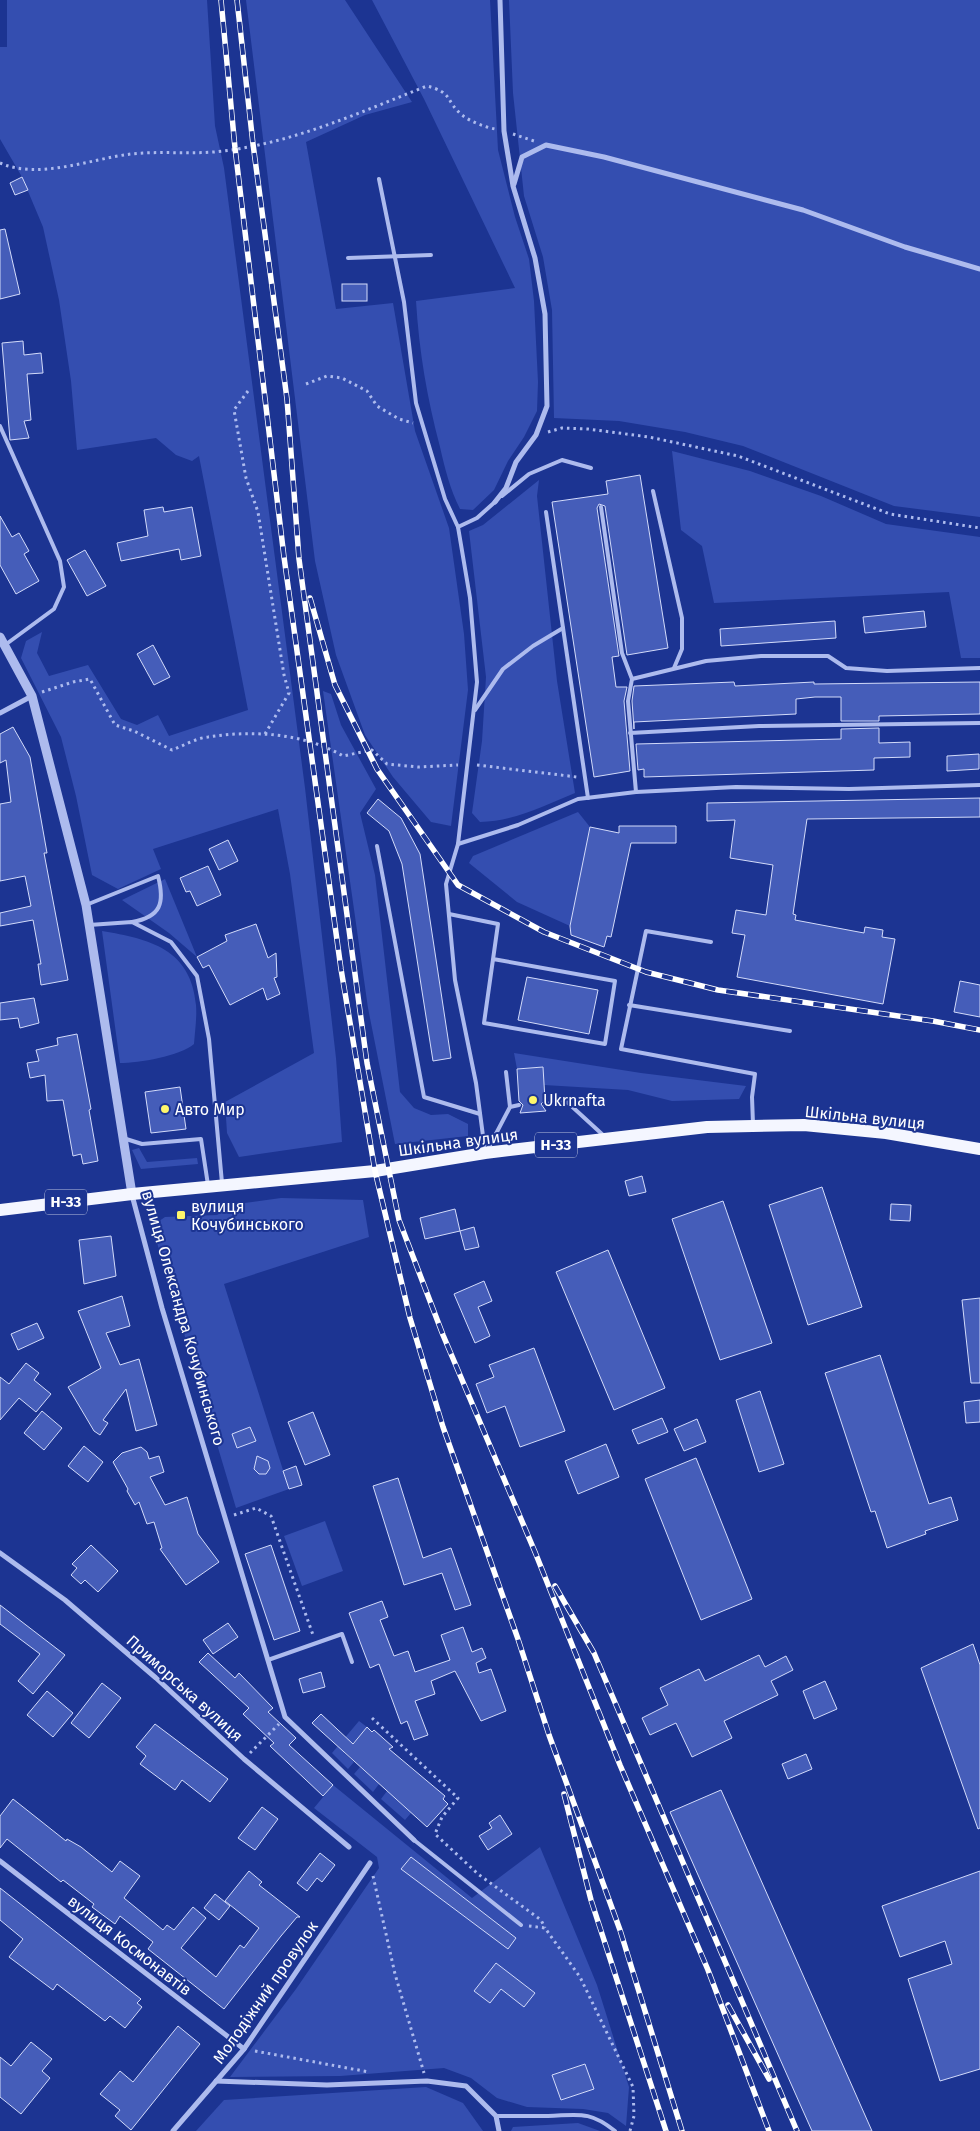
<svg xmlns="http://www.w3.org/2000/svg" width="980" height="2131" font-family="'Fira Sans',sans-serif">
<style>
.green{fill:#344eb0}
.building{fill:#455db9;stroke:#d3dbfa}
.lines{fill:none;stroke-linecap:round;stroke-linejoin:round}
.path{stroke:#adbbee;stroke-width:3;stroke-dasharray:2.5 4;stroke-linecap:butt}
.service{stroke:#adbbee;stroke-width:4}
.minor{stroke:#adbbee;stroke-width:5}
.tertiary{stroke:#adbbee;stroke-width:9}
.primary{stroke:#f4f6ff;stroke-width:12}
.rail-casing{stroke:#fff;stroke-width:5.5}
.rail{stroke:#1c3492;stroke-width:4;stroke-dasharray:11;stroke-linecap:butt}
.poi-dot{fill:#fef66b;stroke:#1c3492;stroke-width:2}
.labels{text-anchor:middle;stroke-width:4;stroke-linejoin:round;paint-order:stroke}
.shield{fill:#1c3492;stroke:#bbc2de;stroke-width:1}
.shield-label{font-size:15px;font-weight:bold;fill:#fff}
.poi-label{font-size:16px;fill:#fff;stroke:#1c3492;text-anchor:start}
.street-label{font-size:16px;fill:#fff;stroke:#1c3492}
</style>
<rect width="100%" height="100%" fill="#1c3492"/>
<g class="green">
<path d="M7,0h200l8,126 9,42 81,620 31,270 6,84 -103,15 -12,-24 -2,-31 89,-49 -24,-179 -12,-65 -125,40 8,20 -43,20 -26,-14 -16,-79 -15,-59 -40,-79 5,-17 16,-9 -5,21 12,23 39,-11 33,54 16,6 21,-10 11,21 79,-26 -49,-254 -7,5 -16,-6 -20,-17 -79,12 -6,-69 -12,-81 -16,-73 -21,-50 -22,-38v-92h7z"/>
<path d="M246,0h99l67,102 -47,13 -59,27 30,167 57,-6 22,128 34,97 15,106 4,56 -17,136 -20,-4 -38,-45 -28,-42 -29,-80 -21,-94z"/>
<path d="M372,0h118l8,150 17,67 14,42 5,42 4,81 -1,29 -13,26 -16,24 -14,29 -21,20 -13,-1c-10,-20 -15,-40 -20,-62 -13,-49 -21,-96 -24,-146l99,-13 -91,-189z"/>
<path d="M509,0h471v517l-86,-11 -151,-60 -58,-14 -66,-11 -65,-3 -2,-108 -9,-53 -19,-61 -11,-103z"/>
<path d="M672,451l78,20 71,25 65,28 94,13v121h-19l-12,-66 -235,11 -12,-57 -21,-16z"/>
<path d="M539,480l-2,16 20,185 18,112c-31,13 -61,28 -95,29l-8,-9 10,-72 4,-64 -17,-146 14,-6z"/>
<path d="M323,691l8,3 10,31 35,64 -16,24 15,62 25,217 14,16 17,7 17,-1 20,10v12l-73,8 -27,-136z"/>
<path d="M578,812l12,15 -20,99 -53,-24 -48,-39 4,-7z"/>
<path d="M165,879l32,78 -28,-24 -47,-33z"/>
<path d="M102,931c48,8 89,18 94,74 1,12 -1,26 -2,39 -14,12 -55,19 -74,19z"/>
<path d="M514,1053l127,20 105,13 -7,13 -67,2 -44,-11 -84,-5 -1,-17 -26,1z"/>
<path d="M139,1148l8,14 50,-4 1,6 -57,5 -9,-19z"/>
<path d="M281,1198l82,2 6,37 -145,47 65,205 -53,19 -84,-282 13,-9 52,-2 20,-11z"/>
<path d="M325,1521l18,50 -41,15 -18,-50z"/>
<path d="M359,1721l8,6 -23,26 10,9 -6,7 -16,-16z"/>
<path d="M360,1767l19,17 -6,8 -19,-18z"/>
<path d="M333,1785l139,113 68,-51 57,138 32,102 -3,39 -18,-13 -25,-4 -56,-2 -30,-9 -26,-20 -27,-10 -104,8 -110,1 66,-88 83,-121 -2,-11 -63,-49z"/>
<path d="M387,1791l24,22 -6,7 -24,-21z"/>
<path d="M426,2087l37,16 20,28h-287l28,-31z"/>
<path d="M578,2123l22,8h-89l2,-4z"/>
</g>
<g class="building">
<path d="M22,177l6,13 -13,5 -5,-12z"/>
<path d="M5,229l15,65 -20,5v-69z"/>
<rect x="342" y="284" width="25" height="17"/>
<path d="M23,341l1,14 17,-2 2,20 -16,1 4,46 -7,1 5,17 -19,2 -8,-97z"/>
<path d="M640,475l28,173 -41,7 -22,-149 -6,-2 -2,4 22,148 -7,1 4,30h11l-3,14 6,70 -36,6 -42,-275 56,-8 -2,-13z"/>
<path d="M163,507l1,5 28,-5 9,49 -20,4 -2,-11 -58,12 -4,-18 31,-7 -4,-26z"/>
<path d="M0,516l12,21 7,-4 10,18 -5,3 15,27 -23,13 -16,-29z"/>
<path d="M85,550l21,36 -19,10 -20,-36z"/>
<path d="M924,611l2,16 -61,6 -2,-16z"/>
<path d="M835,621l1,17 -115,8 -1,-17z"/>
<path d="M153,645l17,32 -16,8 -17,-31z"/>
<path d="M734,682l1,4 79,-4v2l166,-2v32l-101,2v5h-38v-24h-26l-19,2v15l-162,8v7l-2,-28 2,-15z"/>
<path d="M13,727l17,30 17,96h-3l24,127 -27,5 -3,-21h3l-8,-44 -33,6v-13l31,-7 -6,-30 -25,5v-77l11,-2 -5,-42 -6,3v-29z"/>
<path d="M879,728v15l31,-1v15l-36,1v12l-230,7v-8l-6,1 -2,-26 205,-5v-10z"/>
<path d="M979,754v15l-32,2v-15z"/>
<path d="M980,798v19l-173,2 -14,95 3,1 -1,5 69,13 1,-6 18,3 -1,7 13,2 -12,65 -146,-27 8,-42 -13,-2 4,-23 30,5 7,-50 -43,-7 5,-38 -28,1v-18z"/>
<path d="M378,799l23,19 19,36 31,204 -18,3 -31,-197 -13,-33 -22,-18z"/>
<path d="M619,826h57v17h-45l-20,94 -4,-1 -3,11 -33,-12 -1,-9 20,-99 29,6z"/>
<path d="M228,840l10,21 -19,9 -10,-21z"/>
<path d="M208,866l13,29 -24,11 -7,-15 -4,1 -6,-14z"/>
<path d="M256,924l12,34 8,-5 1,24 -3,1 6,16 -13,6 -4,-12 -33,17 -21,-40 -6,3 -6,-11 30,-16 -2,-6z"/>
<path d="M527,977l71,13 -9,44 -71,-14z"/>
<path d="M960,981l20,4v32l-26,-5z"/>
<path d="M34,998l5,25 -19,5 -2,-10 -18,2v-17z"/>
<path d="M77,1034l14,75 -2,1 9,51 -15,3 -2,-10 -8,2 -10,-56 -16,1 -2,-26 -15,3 -3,-15 12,-2 -3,-11 22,-5 -1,-7z"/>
<path d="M543,1067l2,33 -4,4 5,7 -26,2 3,-8 -4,-4 -2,-32z"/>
<path d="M180,1087l6,42 -35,4 -6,-41z"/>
<path d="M642,1176l4,16 -17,4 -4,-15z"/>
<path d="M822,1187l40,120 -54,18 -39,-120z"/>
<path d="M723,1201l49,142 -52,17 -48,-141z"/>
<path d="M891,1204l20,1 -1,16 -20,-1z"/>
<path d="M455,1209l5,22 -35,8 -5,-21z"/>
<path d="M474,1227l5,20 -14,3 -5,-19z"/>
<path d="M111,1236l5,40 -32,8 -5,-44z"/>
<path d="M608,1250l57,138 -51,22 -58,-138z"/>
<path d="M484,1281l8,20 -14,6 12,29 -15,7 -21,-49z"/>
<path d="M122,1296l8,30 -24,7 14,32 19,-6 18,66 -21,6 -10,-42 -23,31 5,3 -8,12 -6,-4 -26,-44 33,-19 -23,-57z"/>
<path d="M980,1298v85h-9l-9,-83z"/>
<path d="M37,1323l7,15 -26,12 -7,-16z"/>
<path d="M534,1348l31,83 -45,16 -15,-41 -18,7 -11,-29 18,-7 -5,-12z"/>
<path d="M880,1355l49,149 22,-7 7,23 -33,11 1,3 -39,14 -12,-37 -4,1 -46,-139z"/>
<path d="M26,1363l13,10 -5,7 17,14 -15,18 -17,-14 -19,22v-43l9,7z"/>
<path d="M760,1391l24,73 -25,8 -23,-72z"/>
<path d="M980,1400v22l-14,1 -2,-21z"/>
<path d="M42,1411l20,17 -18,22 -20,-17z"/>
<path d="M313,1412l17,43 -25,10 -17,-43z"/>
<path d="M662,1418l6,14 -30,12 -6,-14z"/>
<path d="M697,1419l9,23 -22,9 -10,-22z"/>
<path d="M250,1427l6,14 -19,7 -5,-14z"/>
<path d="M606,1444l13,33 -41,17 -13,-33z"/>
<path d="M84,1446l19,16 -15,20 -20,-16z"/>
<path d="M141,1447l6,5 2,7 10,-3 5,16 -14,5 15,28 22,-8 11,37 21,28 -33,23 -26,-36 2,-1 -8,-26 -7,2 -8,-22 -4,3 -8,-14 1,-2 -15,-27 9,-9z"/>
<path d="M257,1456l11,5 2,7 -4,6h-7l-5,-5z"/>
<path d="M696,1458l56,141 -51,21 -56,-141z"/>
<path d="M296,1466l6,19 -13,4 -6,-18z"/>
<path d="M398,1478l25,80 28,-10 20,57 -16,5 -13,-37 -38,12 -31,-99z"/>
<path d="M91,1545l27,26 -20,21 -13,-12 -4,4 -10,-9 6,-7 -5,-4z"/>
<path d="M271,1545l29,86 -26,9 -29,-86z"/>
<path d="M382,1601l6,16 -8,3 14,36 14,-5 7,21 35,-12 -9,-25 22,-8 9,25 10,-4 4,10 -10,5 3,10 12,-4 15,42 -25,10 -26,-50 -24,10 4,13 -20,7 13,34 -14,5 -7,-19 -6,3 -22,-60 -9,4 -21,-55z"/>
<path d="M0,1605l65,50 -32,39 -15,-13 22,-27 -40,-30z"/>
<path d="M228,1623l10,14 -25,17 -10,-14z"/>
<path d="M973,1644l7,21v163l-2,1 -57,-161z"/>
<path d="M208,1653l27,25 4,-5 34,35 -5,4 28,26 -7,7 44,40 -10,11 -53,-50 4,-3 -31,-29 6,-6 -50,-46z"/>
<path d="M759,1655l6,12 21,-11 7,14 -22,11 7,14 -54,26 8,17 -40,19 -16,-34 -26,12 -8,-17 26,-13 -8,-17 39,-19 6,12z"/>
<path d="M321,1672l4,15 -22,6 -4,-14z"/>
<path d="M825,1681l12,28 -23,10 -11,-28z"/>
<path d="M102,1683l19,15 -32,40 -18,-15z"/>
<path d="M47,1691l26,22 -20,24 -26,-22z"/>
<path d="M321,1714l32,30 14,-17 5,5 2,-2 19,17 -4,2 56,47 -2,3 5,5 -21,23 -115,-104z"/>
<path d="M155,1724l73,55 -18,23 -28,-22 -7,10 -35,-26 6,-8 -10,-9z"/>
<path d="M806,1754l6,15 -24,10 -6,-15z"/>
<path d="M721,1790l151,341h-60l-142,-319z"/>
<path d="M13,1799l53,42 1,-2 14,8 31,25 8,-11 20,15 -16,22 39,32 4,-5 7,5 19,-23 13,11 -25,30 35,29 24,-32 4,3 15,-20 -34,-27 24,-30 13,11 -3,3 41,32h-3l-16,19 -57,73 -76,-60 5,-7 -33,-26 -5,8 -23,-17 2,-3 -31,-24 -2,2 -54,-43 -7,9v-32z"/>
<path d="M262,1807l16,12 -23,31 -17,-12z"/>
<path d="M500,1815l12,19 -24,16 -9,-14 13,-8 -3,-5z"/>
<path d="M320,1853l15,12 -13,17 -5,-4 -10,13 -10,-8z"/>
<path d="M411,1857l105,81 -8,11 -107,-80z"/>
<path d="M980,1871v198l-40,12 -32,-102 44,-15 -7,-23 -45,16 -18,-51z"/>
<path d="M0,1888l141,111 -4,4 5,4 -17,21 -15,-12 -5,5 -48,-37 -4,6 -44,-33 14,-18 -23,-19z"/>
<path d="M215,1894l15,12 -11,14 -15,-12z"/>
<path d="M496,1963l39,30 -11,14 -23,-18 -11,14 -16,-12z"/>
<path d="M178,2026l22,18 -69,86 -16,-14 5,-6 -20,-16 20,-23 13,11z"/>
<path d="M31,2042l21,17 -10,12 8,7 -29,36 -21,-17v-40l11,9z"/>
<path d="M585,2064l9,25 -33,11 -9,-25z"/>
</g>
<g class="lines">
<g class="path">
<path d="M513,134l21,7"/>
<path d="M0,163c39,17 90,-4 131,-9 27,-3 55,0 83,-2 75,-7 144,-39 213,-66 27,7 18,15 35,29 9,7 23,12 33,14"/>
<path d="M306,384l21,-8 15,2 25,13 10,15 22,13 14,4"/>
<path d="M248,391l-14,19 12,68 12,34 26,163 5,18 -24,41"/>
<path d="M548,432l14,-4 26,1 61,8 89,19 152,58 90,14"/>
<path d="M42,692l31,-10 17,-3 25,46 19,6 38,19c11,-4 24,-12 36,-13 44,-7 96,-4 135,19l29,-6 15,14 31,3 40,-2"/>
<path d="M477,765l100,12"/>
<path d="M234,1515l22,-7 15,8 42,119"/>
<path d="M372,1718l86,80 -16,19 -7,17 43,40 63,46 4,8"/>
<path d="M250,1753l29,-29"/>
<path d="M373,1876l22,98 29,99"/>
<path d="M529,1926l16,2 35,49 53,110 1,29 -4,15"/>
<path d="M255,2051l114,21"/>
</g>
<g class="service">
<path d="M379,179l25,123 12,101 29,96 13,28"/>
<path d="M348,258l83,-3"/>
<path d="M0,426l60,135 4,26 -10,22 -49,36"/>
<path d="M653,491l29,127v31l-8,19"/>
<path d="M502,496l27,-22 33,-14 29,8"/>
<path d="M601,507l21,146 10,26"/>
<path d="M546,512l42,286"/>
<path d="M475,710l28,-41 30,-23 30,-18"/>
<path d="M630,733l129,-7 221,-3"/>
<path d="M636,792l100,-5 113,2 131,-4"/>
<path d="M458,844l60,-19 60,-26 58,-7 -8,-91 4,-22 74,-18 55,-5h67l18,12 41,3 93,-3"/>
<path d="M377,846l47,251 56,17"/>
<path d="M86,905l72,-29c7,27 3,41 -26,46"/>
<path d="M449,914l49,10 -14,99 121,21 10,-63 -122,-22"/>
<path d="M89,925l43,-3 39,20 26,34 12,63 13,144"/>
<path d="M711,942l-65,-11 -25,118 134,25 -3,23 1,27"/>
<path d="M629,1005l161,26"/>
<path d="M506,1072l4,35"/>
<path d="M545,1104l22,-2 36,33"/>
<path d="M123,1138l19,6 59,-5 7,46"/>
<path d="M488,1149l22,-42 9,-2"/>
<path d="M485,1151l-9,-68 -21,-103 -9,-96 12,-40 19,-162 -7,-84 -12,-71 19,-9 19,-17"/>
<path d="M268,1660l74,-26 10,28"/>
<path d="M414,1840l107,85"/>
<path d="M496,2116c17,0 35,0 52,0 30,-1 41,-6 67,15"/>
</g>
<g class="minor">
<path d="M514,184l8,-27 24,-12 58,12 199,53 102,37 75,22"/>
<path d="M495,502l11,-14 10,-26 20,-27 11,-29 -2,-92 -10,-56 -22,-72 -9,-55 -4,-131"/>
<path d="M0,713l32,-17"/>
<path d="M132,1195l30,113 123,409 129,123"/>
<path d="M0,1553l65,47 91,78 88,81 105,88"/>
<path d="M0,1861l244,188"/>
<path d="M216,2081l111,4 100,-4 39,5 30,30 3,15"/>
<path d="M173,2131l71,-82 126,-186"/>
</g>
<path class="tertiary" d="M0,637l32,59 54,209 46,289"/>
<path class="primary" d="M0,1210l132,-16 243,-23 110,-18 222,-26 97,-2 82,8 94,16"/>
<defs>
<g id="rail">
<path d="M221,0l14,148 49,409 57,412 34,202 35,147 33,109 75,212 31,96 71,195 62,201"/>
<path d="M237,0l16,144 34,255 12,160 68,504 32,157 44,115 92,217 85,213 88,205 61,161"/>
<path d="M310,598l25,87 42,84 81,116 86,47 102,40 72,18 215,31 47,9"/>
<path d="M555,1586l39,67 203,478"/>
<path d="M564,1794l27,106 75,231"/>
<path d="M728,2005l41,74"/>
</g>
</defs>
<use href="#rail" class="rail-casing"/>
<use href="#rail" class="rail"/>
</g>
<g class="poi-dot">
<circle cx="533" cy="1100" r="5"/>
<circle cx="165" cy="1109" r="5"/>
<rect x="176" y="1210" width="10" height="10" rx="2.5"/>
</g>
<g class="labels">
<g class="shield">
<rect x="535" y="1132.5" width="42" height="25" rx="4"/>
<rect x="45" y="1189.5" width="42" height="25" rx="4"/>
</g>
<g class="shield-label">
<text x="556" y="1150">Н-33</text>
<text x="66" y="1207">Н-33</text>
</g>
<g class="poi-label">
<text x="543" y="1106">Ukrnafta</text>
<text x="175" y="1115">Авто Мир</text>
<text x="191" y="1212">вулиця<tspan x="191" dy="18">Кочубинського</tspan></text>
</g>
<g class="street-label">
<text transform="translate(865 1117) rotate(6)" y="6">Шкільна вулиця</text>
<text transform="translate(458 1142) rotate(-8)" y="6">Шкільна вулиця</text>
<text transform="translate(184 1318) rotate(74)" y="6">вулиця Олександра Кочубинського</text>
<text transform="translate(185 1688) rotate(42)" y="6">Приморська вулиця</text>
<text transform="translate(130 1945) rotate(38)" y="6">вулиця Космонавтів</text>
<text transform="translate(265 1992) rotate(-55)" y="6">Молодіжний провулок</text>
</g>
</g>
</svg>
